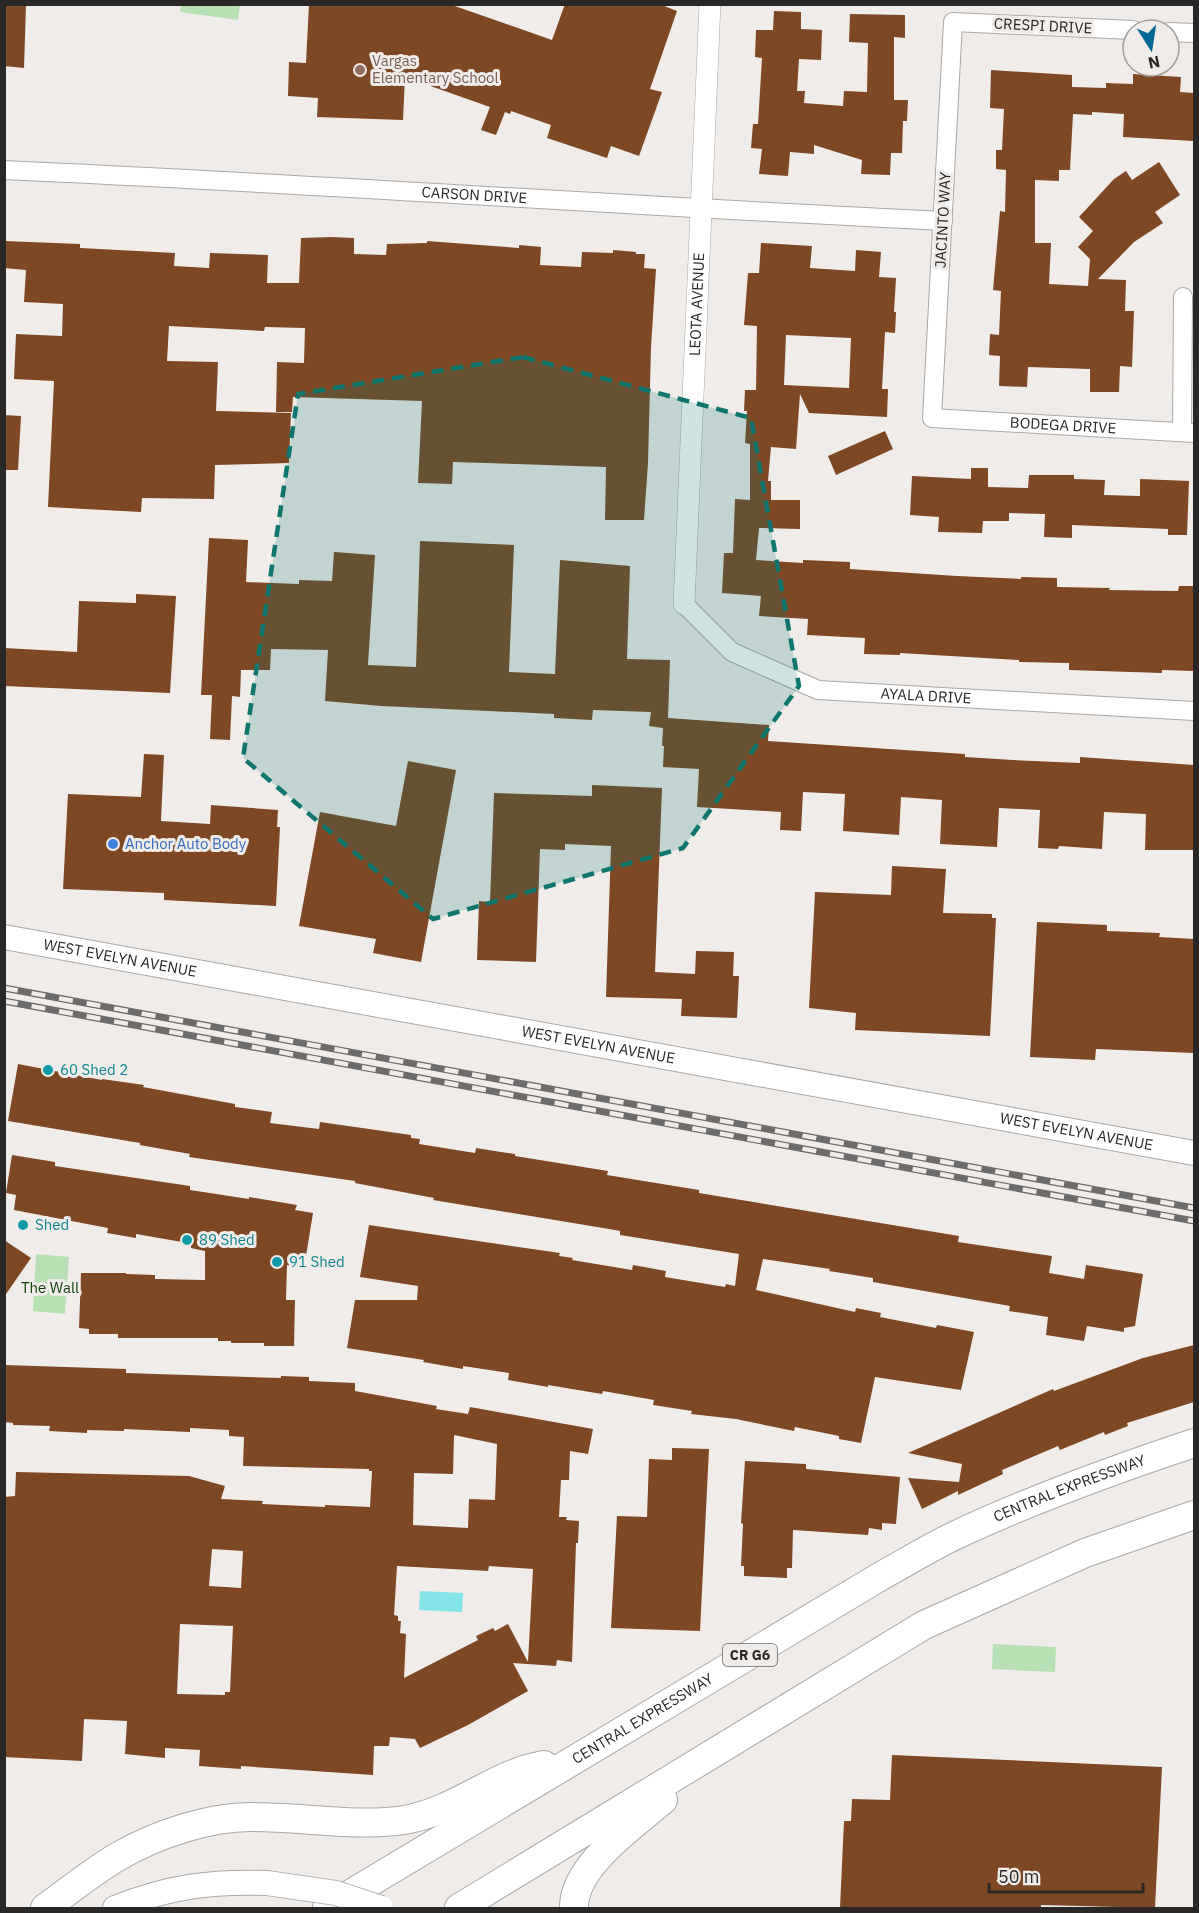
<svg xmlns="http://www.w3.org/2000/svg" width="1199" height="1913" font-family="'IBM Plex Sans',sans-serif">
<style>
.green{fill:#b9dfb4}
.water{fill:#85e4e8}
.building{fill:#7f4824;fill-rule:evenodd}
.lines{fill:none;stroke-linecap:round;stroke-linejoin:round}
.minor-casing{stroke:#aaa7a5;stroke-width:20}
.tertiary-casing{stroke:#aaa7a5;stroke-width:22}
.secondary-casing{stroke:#aaa7a5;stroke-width:26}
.trunk-casing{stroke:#aaa7a5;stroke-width:30}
.minor{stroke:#fff;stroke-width:18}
.tertiary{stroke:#fff;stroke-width:21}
.secondary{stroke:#fff;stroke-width:24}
.trunk{stroke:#fff;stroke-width:28}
.rail-casing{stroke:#6e6c6b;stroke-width:7}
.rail{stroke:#efecea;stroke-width:4.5;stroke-dasharray:14;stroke-linecap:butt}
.secondary-bridge-casing{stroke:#aaa7a5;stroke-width:26;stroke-linecap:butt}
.secondary-bridge{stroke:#fff;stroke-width:24}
.marked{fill:#0f766e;fill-opacity:0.2;stroke:#0f766e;stroke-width:4.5;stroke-dasharray:12 8;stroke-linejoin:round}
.education-dot{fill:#8d6e63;stroke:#efecea;stroke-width:2}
.shop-dot{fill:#3f7fe0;stroke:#efecea;stroke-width:2}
.culture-dot{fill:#0f9aa8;stroke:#efecea;stroke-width:2}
.labels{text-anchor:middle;stroke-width:6;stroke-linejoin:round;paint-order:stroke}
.shield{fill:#efecea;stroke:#646362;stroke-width:1.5}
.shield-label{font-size:14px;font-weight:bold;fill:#292827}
.street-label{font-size:15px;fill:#292827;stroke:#efecea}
.education-label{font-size:15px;fill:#785e54;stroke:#efecea;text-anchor:start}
.shop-label{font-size:15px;fill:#366cbe;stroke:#efecea;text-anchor:start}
.culture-label{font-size:15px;fill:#0d838f;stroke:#efecea;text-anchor:start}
.park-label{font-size:15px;fill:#0d3e08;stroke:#efecea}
</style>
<rect width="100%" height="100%" fill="#efecea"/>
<g class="green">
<path d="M181,5h59l-2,15 -58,-8z"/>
<path d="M36,1254l33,3 -4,57 -32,-3z"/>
<path d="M993,1644l63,3 -1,25 -63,-3z"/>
</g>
<path class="water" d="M420,1591l43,2 -1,19 -43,-2z"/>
<g class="building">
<path d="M4,4h22l-2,64 -20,-2z"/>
<path d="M309,4h140l103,36 13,-36h94l18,7 -27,78 12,3 -23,64 -28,-10 -4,12 -60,-20 4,-13 -40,-14 -1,3 -5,-2 -9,23 -15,-5 9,-23 -85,-30 -2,43 -86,-3 1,-19 -30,-2 1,-34 17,1z"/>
<path d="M774,11l27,1v17l21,1 -1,30 -22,-1 -2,32h8l-1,12 39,3 1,-15 23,1 1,-49 -19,-1 1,-28 55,1v23l-11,-1v63h14l-1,21h-4l-1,32h-11l-1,22 -29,-1 1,-14 -48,-15v9l-24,-2 -2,24 -29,-2 3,-25 -11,-1 2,-24h5l4,-66 -7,-1 1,-27h17z"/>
<path d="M991,70l81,5v12l34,1v-5l27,1v-10l48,3 -1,15 14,1v48l-71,-4 1,-23 -32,-2v3l-19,-1 -3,56h-11v11l-24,-1v63h16l-2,41 39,2 2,-27 -12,-12 15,-16 -14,-14 35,-38 12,-8 6,9 27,-18 21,33 -25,17 8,11 -29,19 -36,37 28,1 -1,31h9l-2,56 -12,-1 -1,26h-29v-23l-62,-2 -1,20 -28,-1 1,-30 -11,-1 1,-21 9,1 2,-44 -8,-1 7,-79 5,1 1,-42 -10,-1v-19h6l2,-41 -14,-1z"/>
<path d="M331,237l23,1v16l32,1 1,-11 40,-1v-2l92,7v-3l22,2 -1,18 41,2 1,-15 31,1v-3l23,2v2h9l-1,14 12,1 -5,78 -3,116 -4,57h-39l1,-53 -153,-5 -1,22 -34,-1 4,-82 -129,-4 -1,15h-16l1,-50 27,1 1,-35 -40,-1 -1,4 -95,-5 -2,35 51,1 -2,49 75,2 -2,50 -74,2 -1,34 -72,-1 -1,14 -93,-5 6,-126 -40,-2 2,-45 46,2 1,-32 -39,-2 2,-32 -22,-2v-27l76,3v4l95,5 -1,13 35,2 1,-15 58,2 -1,28h32l2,-45z"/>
<path d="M761,243l51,3 -2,22 45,3 1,-21 25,2 -2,25 17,1 -2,34h2l-1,21 -10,-1 -3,57h6l-1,28 -78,-4 -9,-19 -4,55 -25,-2 -3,34h3v19h29v29l-41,-1 -3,32 47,3v-3l47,2v7l107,7 64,3v-2l36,1v9l53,1 -1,2 69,1 1,-5h15v85l-32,-1v3l-93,-3v-7l-50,-1v-2l-119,-7v2l-36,-1 1,-16 -58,-3 1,-16 -49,-3 2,-20 -39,-3 2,-40h9l2,-54 15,1v-56l-5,-1 2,-32h-3l1,-21h11l1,-64 -13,-1 4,-52h11zM786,335l65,3 -2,50 -65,-3z"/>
<path d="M4,415l17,1 -3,54h-14z"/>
<path d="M885,431l8,18 -57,26 -8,-19z"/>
<path d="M971,468h17v19l40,1 1,-13h45v4l31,1 -1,15 36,1v-17l49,2 -2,54h-19v-6l-96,-4v13l-28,-1 1,-23 -36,-1v8h-26l-1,12 -44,-1 1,-15 -29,-2 2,-39 59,3z"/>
<path d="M209,538l39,2 -2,42 53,2v-4l33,1 2,-29 41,3 -7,110 48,2 4,-126 94,4 -5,127 46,2 5,-114 70,6 -3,93 43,1 -2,58 101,7 -1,16 197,13v3l48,3 67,3v-6l114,8v85h-49l1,-36 -42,-2 -2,37 -43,-3 -1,3 -20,-1 2,-38 -41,-2 -2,39 -57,-3 2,-44 -41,-3 -2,38 -56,-4 2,-37 -42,-2 -2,39 -21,-1 1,-18 -84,-5 2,-38 -36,-2 1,-21h-2l1,-18 -14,-2 2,-14 -58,-2 -1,10 -38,-2v-4l-173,-8 -56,-5 3,-51 -57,-1 -1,21h-29l-1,27 -8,-1 -2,44 -20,-1 2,-44h-11z"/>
<path d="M136,594l40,2 -6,97 -166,-7v-38l73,4 2,-51 57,2z"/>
<path d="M144,754l20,1 -3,66 49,3 1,-19 67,5 -1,17h3l-4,79 -112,-6v-7l-101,-4 5,-95 73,3z"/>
<path d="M408,761l48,9 -35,192 -48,-9 3,-14 -77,-13 21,-114 76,14z"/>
<path d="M592,785l70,3 -7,184 40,2 1,-23 38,1 -1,24h6l-2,42 -56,-2 1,-17 -76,-2 5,-151 -46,-2v6l-25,-1 -4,113 -59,-2 2,-59 11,1 4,-109 98,3z"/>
<path d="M892,866l54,3 -3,44 49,1v4h4l-6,118 -135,-6 1,-17 -47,-5 6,-116 76,3z"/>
<path d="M1037,922l70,3v6l53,2 -1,4 35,2v114l-98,-4 -1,11 -65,-3z"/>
<path d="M18,1064l84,16v-1l42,6 -1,2 92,17v3l37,5 -2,11 49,6 1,-7 91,13v3l9,1 -1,5 56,9 1,-5 25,4 14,2v2l93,15 -1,4 92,15v3l260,43 -1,6 94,14 -3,17 35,6 2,-14 57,9 -8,52 -11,2v4l-37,-6 -3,15 -38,-6 2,-18 -39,-6 1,-5 -137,-24v-4l-44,-7 1,-2 -67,-10 -7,31 99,22 1,-4 25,5 -1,4 56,11 1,-3 37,7 -13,58 -86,-13 -14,66 -22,-4v-3l-44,-9 -1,4 -58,-12 -45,-5 1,-3 -39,-6 1,-5 -51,-9 -1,3 -54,-9v2l-40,-7 1,-7 -46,-7v3l-40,-7 1,-2 -77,-12 8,-48h62l1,-14 -58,-9 9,-52 191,28 -1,3 14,2 -1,2 60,10 1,-5 33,6 -1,6 60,10 1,-3 9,2 4,-32 -119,-19v-4l-11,-2 -176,-29 1,-2 -79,-15v-2l-166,-24 1,-3 -50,-9v-2l-132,-22z"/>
<path d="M12,1155l43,7v4l135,20v4l59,9v-2l48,8 -2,5 18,3 -9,55 -17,-3 -1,35h9l-1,46h-30v-3h-33v-2h-13v-3h-100v-4h-29v-5l-10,-1 2,-55h45v1l29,1v4l50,1v-29l-14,-3v-3l-9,-1v-2l-46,-8v4l-29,-5 1,-5 -94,-18 2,-15 -10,-2z"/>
<path d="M4,1240l27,18 -27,39z"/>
<path d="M1194,1345v57l-67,21 1,3 -23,9 -1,-3 -44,18 -2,-4 -56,24 1,4 -45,21v-4l-36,18 -14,-31 51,4 3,-18 -54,-11 145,-64 1,2 89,-33z"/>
<path d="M5,1365l121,4v4l155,5v-2l28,1v4l46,2v8l82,15 -1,3 32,5 2,-7 123,22 -5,25 -18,-3 -1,29h-8l-2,37h8l-1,3 13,1 -1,22h-2l-4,119 -15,-2 -1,6 -43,-3 15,28 -60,34 -48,23 -5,-9 -25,-2 -1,9h-15l-1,29 -132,-9v3l-42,-3 1,-16 -35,-2v10l-40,-4 2,-33 -43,-2 -2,42 -78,-4v-260l11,-1 1,-24 173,4 36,10 -4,13 42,2 -1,3 63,3v-2l45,2 2,-36h-3v-2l-126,-3 1,-29 -15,-1v-6l-39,-2v4l-66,-3v2l-37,-1v3l-38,-2 1,-5 -37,-1v-2l-9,-1zM454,1435l43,9 -2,56 -26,-1 -1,29 -55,-3 1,-52 39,1zM212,1549l31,2 -2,37 -32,-2zM397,1566l91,5 1,-5 44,3 -5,93 -20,-38 -13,7 -2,-3 -17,8 2,4 -74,38 2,-44 -6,-1 1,-12h-3v-5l-4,-1zM180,1624l53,2 -3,66h-5v3l-48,-1z"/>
<path d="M672,1448l37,1 -9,182 -89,-3 6,-112 30,1 2,-58 23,1z"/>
<path d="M745,1461l61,3v5l94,8 -4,47 -14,-1v7l-13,-2 -1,7 -75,-5 -1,38h-5v10l-43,-2v-10h-3l2,-42 -2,-1z"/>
<path d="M892,1755l270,12 -7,141 -114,-3v3h-201l4,-87h7l1,-22 38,1z"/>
</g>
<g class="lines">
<defs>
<g id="minor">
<path id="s1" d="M1133,30l-180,-8 -21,396 262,15"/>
<path d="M1169,32l25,1"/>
<path id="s2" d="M4,170c313,14 626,36 939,51"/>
<path d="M1182,432l1,-135"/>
<path id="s3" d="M684,604l48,48 86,38 376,21"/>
</g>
<g id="tertiary">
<path id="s4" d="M684,604l26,-600"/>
</g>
<g id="secondary">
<path id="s5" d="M4,937l1190,216"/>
<path d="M115,1908c53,-21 95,-27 152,-25"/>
</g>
<g id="trunk">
<path d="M45,1908c24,-17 48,-37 74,-52 38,-22 92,-40 135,-39 47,0 105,10 150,3 42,-7 75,-33 114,-48 8,-3 17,-5 26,-7"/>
<path id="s6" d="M327,1908l554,-332c24,-13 48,-28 73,-40 78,-37 159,-66 240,-93"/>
<path d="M459,1908l465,-283 161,-72 109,-38"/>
<path d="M574,1908c-1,-42 60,-83 89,-108"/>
</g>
</defs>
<use href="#minor" class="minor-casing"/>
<use href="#tertiary" class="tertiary-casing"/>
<use href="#secondary" class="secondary-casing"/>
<use href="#trunk" class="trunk-casing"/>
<use href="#minor" class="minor"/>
<use href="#tertiary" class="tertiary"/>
<use href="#secondary" class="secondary"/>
<use href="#trunk" class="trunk"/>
<defs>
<g id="rail">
<path d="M4,988l1190,220"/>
<path d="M4,1001l1190,220"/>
</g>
</defs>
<use href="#rail" class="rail-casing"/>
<use href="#rail" class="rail"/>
<defs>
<path id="secondary-bridge" d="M267,1883l69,10 45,15"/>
</defs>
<use href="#secondary-bridge" class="secondary-bridge-casing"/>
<use href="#secondary-bridge" class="secondary-bridge"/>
</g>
<path class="marked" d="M523,357l228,61 48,268 -116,162 -250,71 -190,-161 55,-364z"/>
<circle class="education-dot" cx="360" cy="70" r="6"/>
<circle class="shop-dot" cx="113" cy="844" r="6"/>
<g class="culture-dot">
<circle cx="48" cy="1070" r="6"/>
<circle cx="23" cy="1225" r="6"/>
<circle cx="187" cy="1240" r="6"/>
<circle cx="277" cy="1262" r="6"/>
</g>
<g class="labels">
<rect class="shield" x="723" y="1644" width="54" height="22" rx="4.5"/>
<g class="shield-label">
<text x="750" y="1660">CR G6</text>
</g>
<g class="street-label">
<text transform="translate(1043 26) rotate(3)" y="5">CRESPI DRIVE</text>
<text dy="5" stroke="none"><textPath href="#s2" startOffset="471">CARSON DRIVE</textPath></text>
<text transform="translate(943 220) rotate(-87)" y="5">JACINTO WAY</text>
<text dy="5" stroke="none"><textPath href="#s4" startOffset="300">LEOTA AVENUE</textPath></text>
<text dy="5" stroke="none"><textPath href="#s1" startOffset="708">BODEGA DRIVE</textPath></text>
<text dy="5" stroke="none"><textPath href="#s3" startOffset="270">AYALA DRIVE</textPath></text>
<text dy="5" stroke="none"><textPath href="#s5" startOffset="118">WEST EVELYN AVENUE</textPath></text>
<text dy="5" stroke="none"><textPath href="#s5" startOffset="604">WEST EVELYN AVENUE</textPath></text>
<text dy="5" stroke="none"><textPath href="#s5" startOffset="1090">WEST EVELYN AVENUE</textPath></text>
<text dy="5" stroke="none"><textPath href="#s6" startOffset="854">CENTRAL EXPRESSWAY</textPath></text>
<text dy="5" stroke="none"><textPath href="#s6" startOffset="368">CENTRAL EXPRESSWAY</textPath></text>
</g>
<g class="education-label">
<text x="372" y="66">Vargas<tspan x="372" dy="17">Elementary School</tspan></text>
</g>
<g class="shop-label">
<text x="125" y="849">Anchor Auto Body</text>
</g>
<g class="culture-label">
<text x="60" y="1075">60 Shed 2</text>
<text x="35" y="1230">Shed</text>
<text x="199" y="1245">89 Shed</text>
<text x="289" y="1267">91 Shed</text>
</g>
<g class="park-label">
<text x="50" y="1293">The Wall</text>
</g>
</g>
<rect width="1199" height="1913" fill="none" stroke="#292827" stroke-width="12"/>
<g transform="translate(1151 48) rotate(168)"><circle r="28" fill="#efecea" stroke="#a09e9c" stroke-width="1.5"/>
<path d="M0-4.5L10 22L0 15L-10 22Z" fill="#006896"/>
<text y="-9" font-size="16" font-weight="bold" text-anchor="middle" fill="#292827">N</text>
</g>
<path d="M989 1883v9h154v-9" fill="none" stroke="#292827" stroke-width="3"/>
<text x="998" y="1883" font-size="18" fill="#292827" stroke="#efecea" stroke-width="4.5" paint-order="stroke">50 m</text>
</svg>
